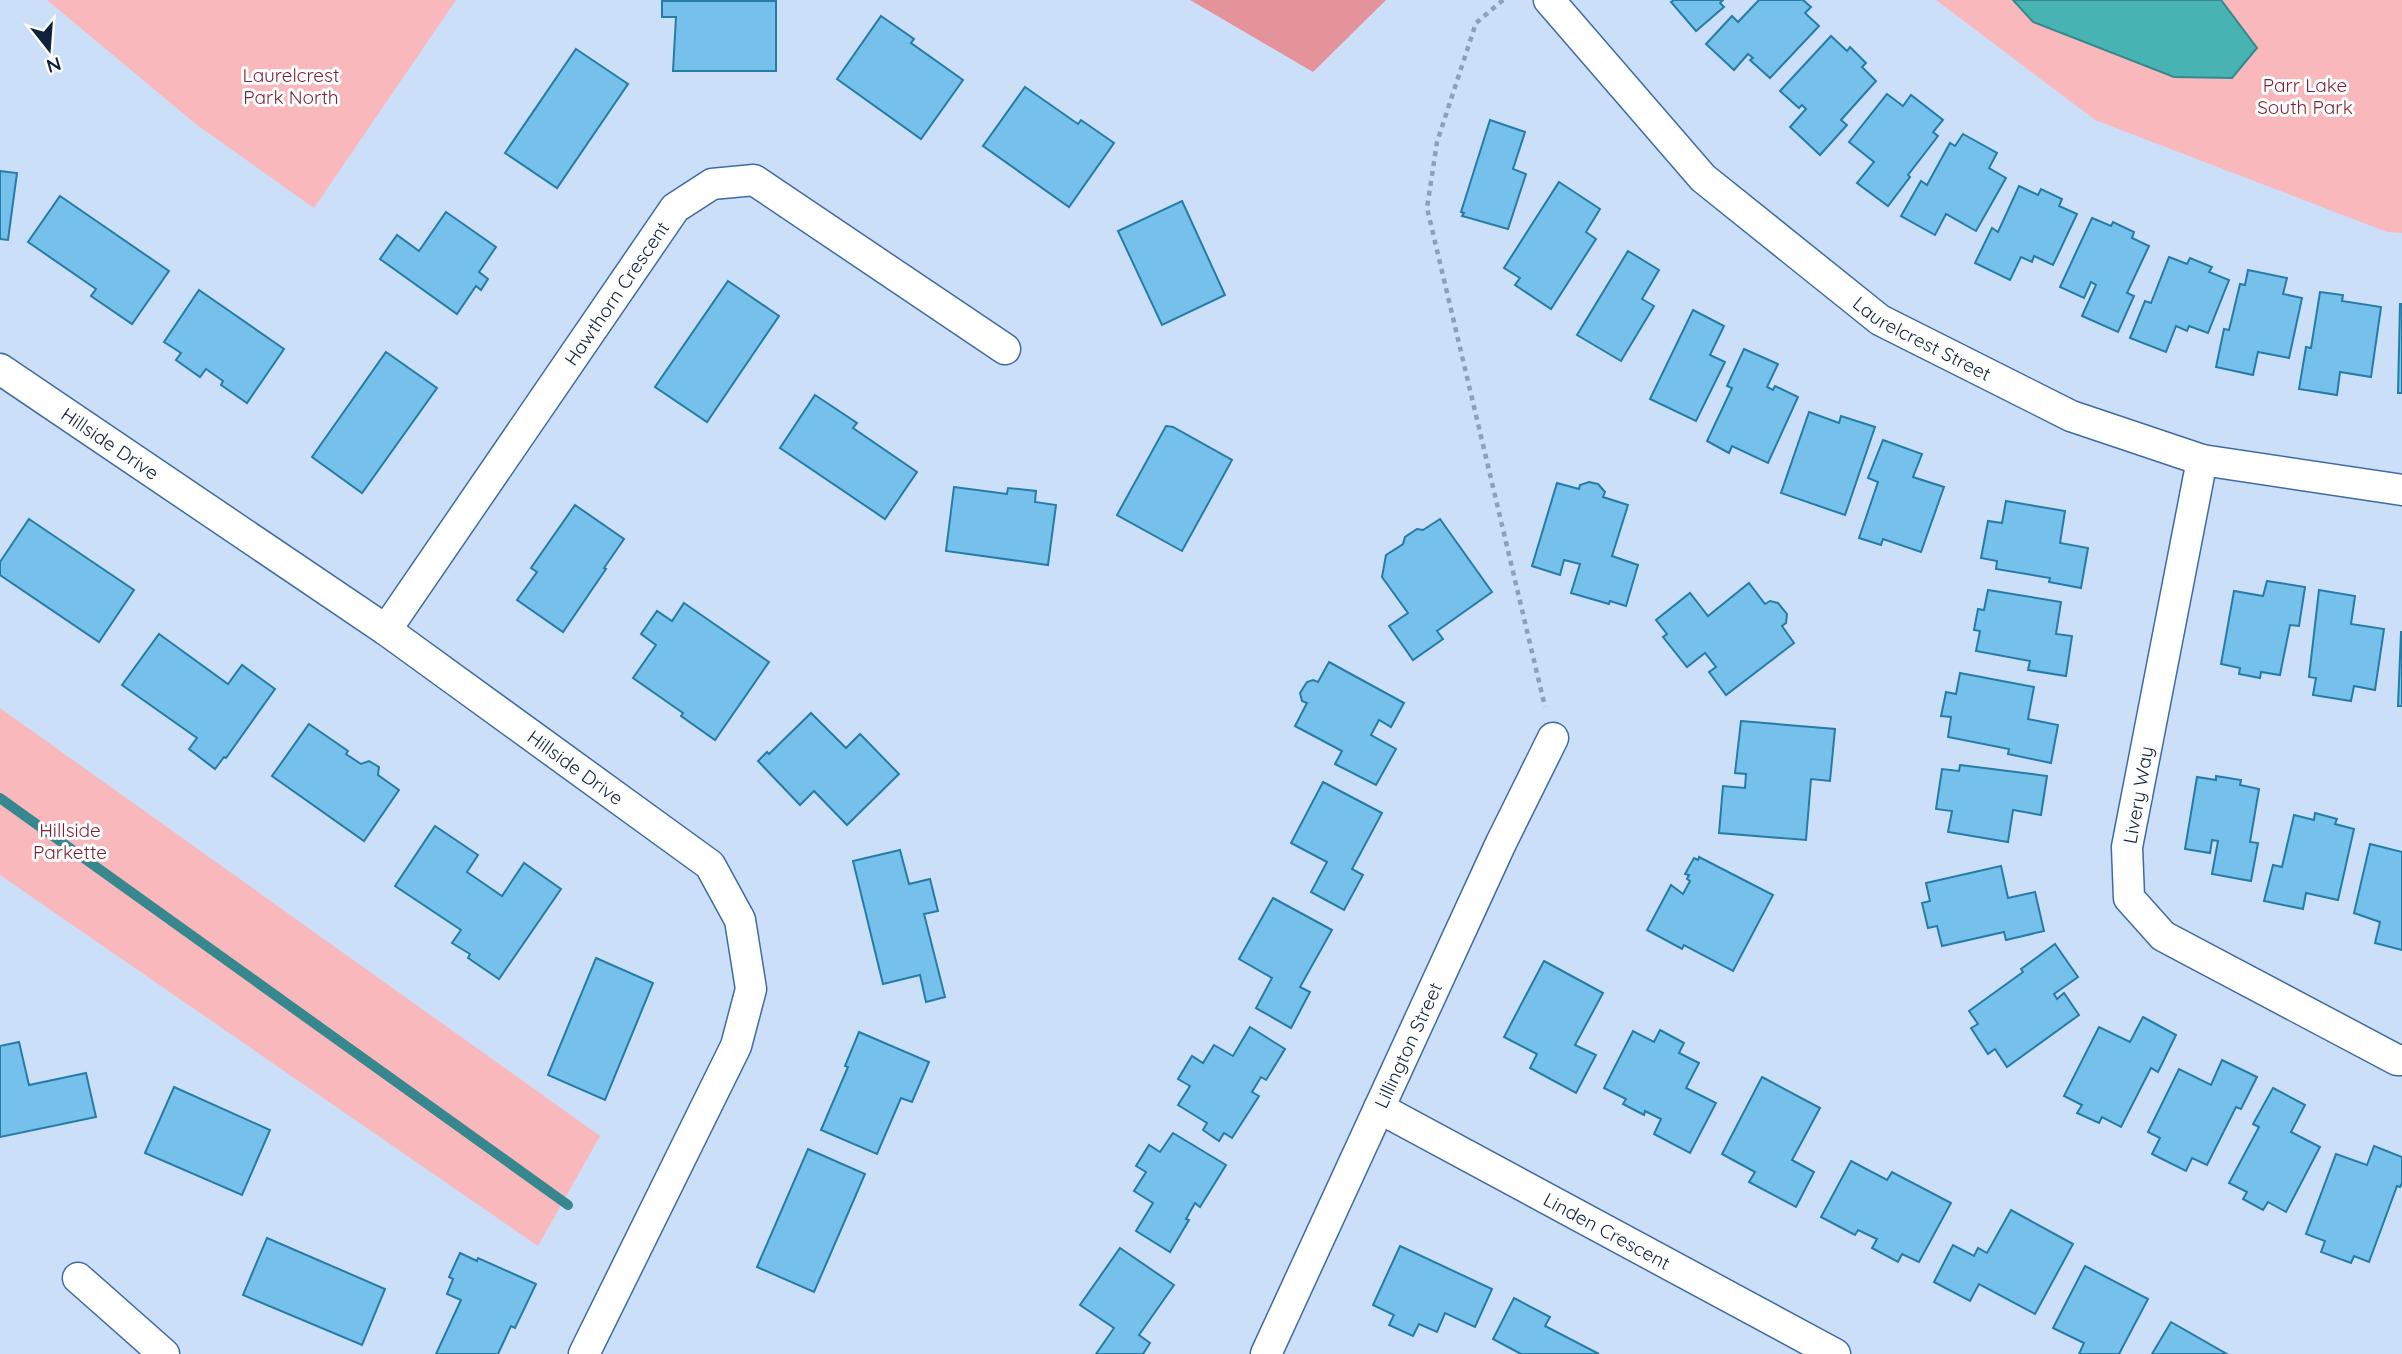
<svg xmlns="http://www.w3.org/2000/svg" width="2402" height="1354" font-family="Quicksand,sans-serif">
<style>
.green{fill:#f9b8bc}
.forest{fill:#e39399}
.water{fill:#47b3b2;stroke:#36888e;stroke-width:2}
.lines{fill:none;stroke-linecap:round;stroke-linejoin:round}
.stream{stroke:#36888e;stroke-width:10}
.building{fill:#75c1ec;stroke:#257ca6;stroke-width:2}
.street-casing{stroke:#3e6ba4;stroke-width:33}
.path{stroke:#8ca0b8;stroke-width:4.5;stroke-dasharray:5 5;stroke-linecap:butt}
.street{stroke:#fff;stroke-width:30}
.labels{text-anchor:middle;stroke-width:6;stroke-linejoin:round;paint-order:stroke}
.park-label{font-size:19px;fill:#7b1e30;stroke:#fefefe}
.street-label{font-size:19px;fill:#0f2239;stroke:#fefefe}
</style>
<rect width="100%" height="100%" fill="#cbdff8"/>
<g class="green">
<path d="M47,0h409l-142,208 -117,-83z"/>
<path d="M1936,0h466v233l-15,-1 -292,-112z"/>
<path d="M0,708l600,428 -62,110 -538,-371z"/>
</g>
<path class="forest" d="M1190,0h196l-73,72z"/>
<path class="water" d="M2013,0h208l36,48 -25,30 -58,-1 -141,-55z"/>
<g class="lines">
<path class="stream" d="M0,798l568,407"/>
</g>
<g class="building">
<path d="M1674,0h49l-3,3 4,4 -28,24 -25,-29z"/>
<path d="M1759,0h44l8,7 -6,6 14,13 -49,52 -20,-18 3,-2 -5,-4 -14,16 -28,-26 26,-28 6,6z"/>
<path d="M662,1h114v70h-103l3,-54h-14z"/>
<path d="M881,16l33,23 -3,4 52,37 -42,59 -84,-60z"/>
<path d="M1831,36l16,15 3,-4 16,16 -4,4 14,14 -35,39 6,5 -27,30 -30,-28 16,-18 -4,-4 -3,3 -19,-17z"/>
<path d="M576,49l52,35 -71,104 -52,-35z"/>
<path d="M1025,87l53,37 3,-4 33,23 -45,64 -86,-61z"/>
<path d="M1887,94l16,12 8,-11 32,25 -10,12 5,4 -30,39 2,2 -22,29 -31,-23 17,-21 -25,-20z"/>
<path d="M1490,120l35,12 -12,37 13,5 -18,55 -46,-13 2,-3 -3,-1z"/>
<path d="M1963,134l34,19 -8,15 17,10 -30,53 -30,-17 -11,21 -34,-19 20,-35 6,4 23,-42 5,3z"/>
<path d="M0,171l17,2 -9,67 -8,-1z"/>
<path d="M1559,182l41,27 -14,23 10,7 -45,70 -36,-24 5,-7 -16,-10z"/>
<path d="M2019,186l19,9 3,-6 21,10 -3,7 18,8 -24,51 -19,-9 -2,6 -11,-5 -11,23 -35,-17 17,-35 6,4z"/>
<path d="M60,196l109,75 -37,53 -41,-28 5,-7 -68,-47z"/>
<path d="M1182,201l43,94 -63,30 -44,-94z"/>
<path d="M446,212l50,35 -17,25 9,7 -7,11 -5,-4 -19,28 -77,-55 17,-24 22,16z"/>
<path d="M2092,218l19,8 2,-4 21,10 -2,6 17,8 -22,47 7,3 -16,36 -36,-16 14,-31 -5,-3 -7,16 -24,-11z"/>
<path d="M1628,251l31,19 -17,29 12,7 -33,55 -44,-26z"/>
<path d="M2169,257l18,7 3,-6 22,9 -3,5 20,8 -21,53 -19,-7 -2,5 -11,-5 -10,26 -36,-14 15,-37 6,2z"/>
<path d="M2248,270l39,8 -4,16 19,4 -13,60 -31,-6 -5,23 -37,-8 8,-38 5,1 11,-46 5,1z"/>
<path d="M728,281l51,35 -72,106 -52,-35z"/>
<path d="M199,290l85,59 -37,54 -26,-18 2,-4 -17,-12 -6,8 -24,-17 5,-7 -17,-11z"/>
<path d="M2320,292l23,3 -1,6 39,6 -10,70 -31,-5 -3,23 -38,-6 7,-42 5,1z"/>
<path d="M2400,304h2v89h-4z"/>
<path d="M1693,310l31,16 -14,29 15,7 -29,59 -46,-22z"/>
<path d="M1744,349l34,15 -11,23 6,3 2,-4 23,11 -30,66 -36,-17 -3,7 -22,-12 25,-53 -5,-2z"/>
<path d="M386,352l51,36 -75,105 -50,-36z"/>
<path d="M815,395l42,28 -4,5 64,44 -32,47 -105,-71z"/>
<path d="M1809,412l30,11 2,-7 34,11 -30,88 -64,-22z"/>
<path d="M1166,426l7,1 59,33 -50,91 -65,-36z"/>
<path d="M1883,440l39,14 -9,23 31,10 -23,65 -38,-13 -2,6 -22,-7 19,-56 -10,-4z"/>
<path d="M1589,482l9,2 7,8 -2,5 25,8 -16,51 26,9 -12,41 -16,-5 -1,3 -38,-11 9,-29 -16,-4 -4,15 -28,-9 25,-83 22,6 1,-4z"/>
<path d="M954,487l53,7 1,-6 28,3 -1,11 21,3 -8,60 -102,-14z"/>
<path d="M2006,501l59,10 -5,32 28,5 -7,40 -32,-6 1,-4 -54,-9 1,-8 -16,-3 7,-37 14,2z"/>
<path d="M575,505l49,34 -20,29 2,1 -43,63 -46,-32 20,-28 -6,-4z"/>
<path d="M29,519l105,71 -35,52 -99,-67v-13z"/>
<path d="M1440,519l52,73 -55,39 6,8 -30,21 -24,-34 19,-13 -26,-36 4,-22 17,-11 2,-7 12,-8 6,1z"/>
<path d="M2267,581l38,6 -6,39 -9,-1 -10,50 -19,-3 -1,6 -21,-4 1,-6 -19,-4 13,-73 29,5z"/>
<path d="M1749,583l16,21 5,-3 8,2 9,11 -1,9 -4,3 12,17 -68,52 -17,-23 7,-5 -11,-14 -18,14 -24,-30 4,-3 -11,-14 34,-27 18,23z"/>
<path d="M1988,590l73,12 -5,32 16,2 -6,40 -38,-6 2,-9 -54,-10 4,-20 -6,-1 4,-21 6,1z"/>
<path d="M2319,590l36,6 -4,28 33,5 -9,61 -21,-4 -3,15 -38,-6 3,-17 -7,-1z"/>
<path d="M684,603l85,59 -54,78 -34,-24 2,-3 -50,-35 23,-33 -15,-11 16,-23 15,10z"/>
<path d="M2401,632h1v74h-4z"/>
<path d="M159,634l69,50 14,-19 33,24 -49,69 -2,-1 -9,12 -26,-20 8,-11 -75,-53z"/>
<path d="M1329,662l75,41 -13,24 -12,-7 -8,15 25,14 -20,36 -41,-21 7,-13 -47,-25 12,-23 -5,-2 -2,-8 7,-11 6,-2 5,2z"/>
<path d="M1960,673l74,14 -6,32 30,6 -7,38 -43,-9 1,-5 -61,-12 3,-20 -10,-1 5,-24 10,2z"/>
<path d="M811,713l35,35 14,-14 39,40 -52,51 -33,-34 -14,14 -42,-44 9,-9 2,2z"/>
<path d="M1741,721l94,8 -5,52 -19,-2 -5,61 -87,-7 4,-47 22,2 1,-14 -11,-1z"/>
<path d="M309,724l39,27 -2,3 15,10 8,-3 10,6 -1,8 21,15 -35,51 -92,-65z"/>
<path d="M1960,765l87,11 -6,39 -28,-5 -5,32 -60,-10 4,-21 -16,-2 6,-40 17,2z"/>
<path d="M2216,776l25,4 -1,5 19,4 -9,53 8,1 -7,38 -39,-7 6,-33 -6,-1 -2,13 -25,-4 12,-72 19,3z"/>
<path d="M1323,782l59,31 -30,56 11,6 -19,35 -33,-18 16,-30 -36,-19z"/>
<path d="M2315,813l22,6 -2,5 19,5 -16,71 -32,-7 -3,16 -39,-8 9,-36 9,2 12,-52 20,5z"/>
<path d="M435,826l43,29 -11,17 35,24 22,-33 37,26 -62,90 -31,-21 2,-4 -18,-11 9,-13 -66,-44z"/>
<path d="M2370,844l32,8v98l-27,-7 5,-21 -26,-9z"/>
<path d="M900,850l9,34 21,-5 8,32 -14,3 21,83 -19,5 -6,-27 -37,9 -30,-123z"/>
<path d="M1699,857l74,38 -40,76 -49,-26 -2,4 -35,-19 24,-45 12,9 7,-13 -3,-2 2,-4 -4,-1 9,-16 4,2z"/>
<path d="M2001,866l7,32 27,-6 9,39 -38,9 -2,-8 -62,14 -5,-20 -9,2 -6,-25 8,-2 -4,-18z"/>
<path d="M1273,898l59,32 -32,57 10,5 -19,36 -35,-20 16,-30 -33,-19z"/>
<path d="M2055,944l23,33 -24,17 3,5 7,-6 15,22 -72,52 -12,-18 -7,5 -17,-26 7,-4 -9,-13 54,-39 -2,-3z"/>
<path d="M596,958l57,25 -48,117 -57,-25z"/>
<path d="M1544,961l59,32 -28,52 21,10 -20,38 -46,-25 7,-14 -33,-17z"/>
<path d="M2143,1017l33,18 -18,37 -7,-4 -30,59 -19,-10 -3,6 -22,-10 5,-8 -18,-9 35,-69 31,15z"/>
<path d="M1250,1027l35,22 -19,31 -5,-3 -9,15 7,4 -27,42 -8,-5 -5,8 -16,-11 4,-7 -29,-18 12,-19 -12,-7 14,-23 11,7 11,-18 19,11z"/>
<path d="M1660,1030l24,13 -5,10 20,10 -13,25 30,15 -26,50 -36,-19 7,-15 -16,-8 -1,4 -21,-11 3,-5 -22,-11 29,-57 21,11z"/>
<path d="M859,1032l70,30 -17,40 -11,-4 -24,56 -56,-24 27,-63 -3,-1z"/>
<path d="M19,1042l10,43 57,-12 10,44 -96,20v-91z"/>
<path d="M2222,1060l35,17 -16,32 -5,-2 -29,58 -15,-7 -6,13 -34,-17 8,-16 -12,-6 31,-63 32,16z"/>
<path d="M1762,1077l58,31 -28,52 22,12 -18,35 -47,-25 6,-10 -33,-18z"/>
<path d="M174,1087l96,43 -28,65 -97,-42z"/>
<path d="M2273,1088l32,17 -14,27 29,15 -34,65 -18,-10 -5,8 -20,-11 4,-7 -18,-9 30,-56 -6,-3z"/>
<path d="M1173,1133l53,32 -26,42 -5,-4 -9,16 3,1 -19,32 -34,-21 17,-28 -19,-12 12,-19 -10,-6 13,-21 11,7z"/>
<path d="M2374,1146l28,11v26l-2,4 -3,-1 -28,76 -15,-6 -3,7 -30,-11 4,-11 -19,-7 30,-80 31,11z"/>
<path d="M808,1149l57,25 -51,118 -57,-25z"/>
<path d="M1851,1161l36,19 5,-8 59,31 -32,59 -17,-8 -4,8 -26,-14 5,-9 -19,-9 -3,5 -34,-18z"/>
<path d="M2011,1210l62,34 -38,70 -56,-30 -9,17 -36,-19 19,-37 21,11 4,-8 9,5z"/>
<path d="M267,1238l118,51 -23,56 -119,-50z"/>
<path d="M1400,1246l92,43 -17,38 -30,-14 -8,19 -18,-8 -6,12 -24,-11 5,-10 -21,-10z"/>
<path d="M1120,1248l54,37 -35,50 11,8 -7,11h-47l18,-26 -34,-23z"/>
<path d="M460,1253l17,8 1,-3 58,26 -21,44 -4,-2 -13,28h-62l25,-54 -14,-6 6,-15 -4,-2z"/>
<path d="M2085,1266l63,33 -29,55h-40l5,-11 -31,-15z"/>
<path d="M1514,1298l36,19 -5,9 54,28h-78l-28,-15z"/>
<path d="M2171,1322l56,32h-75z"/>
</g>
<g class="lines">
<defs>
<g id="street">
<path id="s1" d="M1549,0l154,178 177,142 191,96 131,44 200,30"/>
<path id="s2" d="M0,369l386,261 324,235 30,55 11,69 -15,57 -152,308"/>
<path d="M2202,460l-75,387 2,51 34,38 234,124h5"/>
<path id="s3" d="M386,630l289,-422 37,-24 42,-4 251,169"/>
<path id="s4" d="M1379,1108l456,246"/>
<path d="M78,1278l86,76"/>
<path id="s5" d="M1266,1354l235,-511 52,-105"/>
</g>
</defs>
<use href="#street" class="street-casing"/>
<path class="path" d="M1503,0l-27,23 -39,119 -10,66 118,499"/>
<use href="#street" class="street"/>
</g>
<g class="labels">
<g class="park-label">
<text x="291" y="82">Laurelcrest<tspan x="291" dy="22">Park North</tspan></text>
<text x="2305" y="92">Parr Lake<tspan x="2305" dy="22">South Park</tspan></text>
<text x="70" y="837">Hillside<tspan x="70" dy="22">Parkette</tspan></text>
</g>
<g class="street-label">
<text dy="7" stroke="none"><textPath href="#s3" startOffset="408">Hawthorn Crescent</textPath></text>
<text dy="7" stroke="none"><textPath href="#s1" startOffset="508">Laurelcrest Street</textPath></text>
<text dy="7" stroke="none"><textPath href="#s2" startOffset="133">Hillside Drive</textPath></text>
<text dy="7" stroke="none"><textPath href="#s2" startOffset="700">Hillside Drive</textPath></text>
<text transform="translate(2138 795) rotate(-80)" y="7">Livery Way</text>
<text dy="7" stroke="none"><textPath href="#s5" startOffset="340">Lillington Street</textPath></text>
<text dy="7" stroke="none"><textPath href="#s4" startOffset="259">Linden Crescent</textPath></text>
</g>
</g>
<g transform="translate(49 49) rotate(163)" stroke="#fefefe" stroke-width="5" paint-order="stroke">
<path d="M0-5L12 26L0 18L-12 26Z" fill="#0f2239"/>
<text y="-10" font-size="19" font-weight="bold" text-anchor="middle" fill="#0f2239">N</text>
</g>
</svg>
